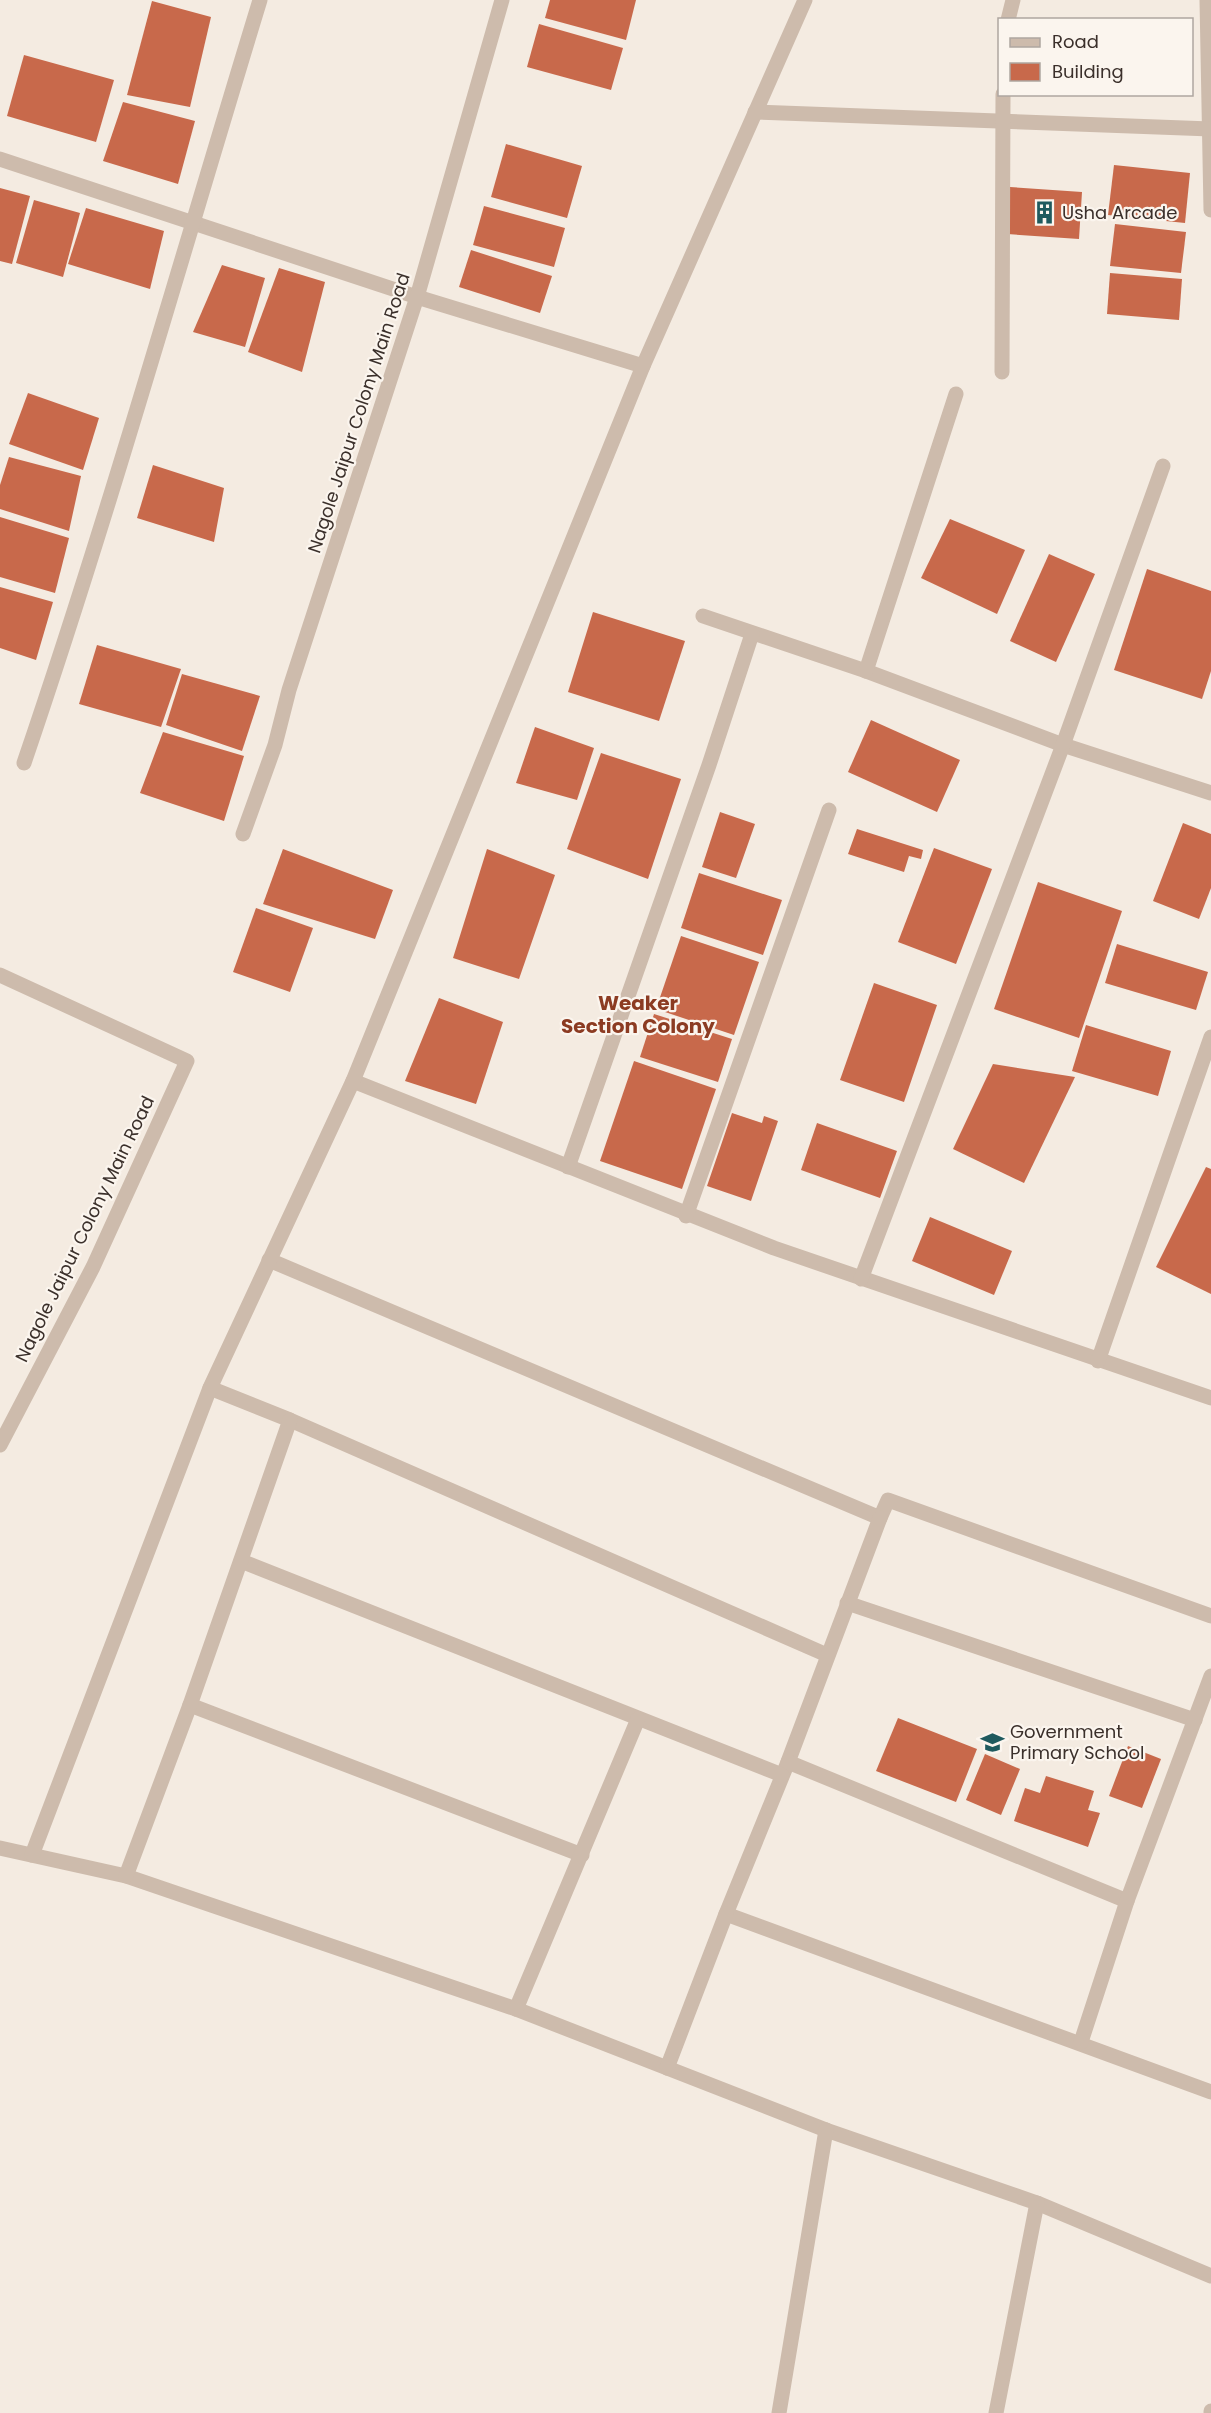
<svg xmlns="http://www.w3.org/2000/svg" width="1211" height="2413" font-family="Poppins,sans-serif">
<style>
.building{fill:#c8694b}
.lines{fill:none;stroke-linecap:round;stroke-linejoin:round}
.minor{stroke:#cdbbac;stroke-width:15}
.labels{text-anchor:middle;stroke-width:4.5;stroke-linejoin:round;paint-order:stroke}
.poi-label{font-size:18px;fill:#3b302b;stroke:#fbf5ee;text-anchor:start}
.street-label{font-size:18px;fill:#3b302b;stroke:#fbf5ee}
.neighbourhood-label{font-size:20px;font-weight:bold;fill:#8c3b22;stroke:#fbf5ee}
</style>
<rect width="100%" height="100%" fill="#f4ebe1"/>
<g class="building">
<path d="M550,0h86l-10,40 -81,-22z"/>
<path d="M152,1l59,16 -21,90 -63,-12z"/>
<path d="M539,24l84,24 -12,42 -84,-23z"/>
<path d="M24,55l90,25 -18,62 -89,-26z"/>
<path d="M123,102l72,19 -17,63 -75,-23z"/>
<path d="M506,144l76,22 -15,52 -76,-21z"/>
<path d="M1114,165l76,8 -5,50 -77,-8z"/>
<path d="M1010,187l72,5 -3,47 -72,-5z"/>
<path d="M0,188l30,8 -18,68 -12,-3z"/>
<path d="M34,200l46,13 -17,64 -47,-14z"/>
<path d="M484,206l81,22 -11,39 -81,-22z"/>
<path d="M86,208l78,23 -14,58 -82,-25z"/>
<path d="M1115,224l71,8 -5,41 -71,-7z"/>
<path d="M471,250l81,26 -12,37 -81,-26z"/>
<path d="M222,265l43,13 -20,69 -52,-15z"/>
<path d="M279,268l46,14 -23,90 -54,-20z"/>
<path d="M1110,273l72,6 -3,41 -72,-6z"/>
<path d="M28,393l71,25 -16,52 -74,-26z"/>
<path d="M9,457l72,19 -12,55 -69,-22v-24z"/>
<path d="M153,465l71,23 -10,54 -77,-24z"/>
<path d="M0,517l69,21 -14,55 -55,-16z"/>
<path d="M950,519l75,31 -28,64 -76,-36z"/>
<path d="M1049,554l46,20 -39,88 -46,-21z"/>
<path d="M1147,569l64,22v80l-9,28 -88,-29z"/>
<path d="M0,587l53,15 -17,58 -36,-12z"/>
<path d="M593,612l92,29 -26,80 -91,-29z"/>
<path d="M97,645l84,24 -20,58 -82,-23z"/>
<path d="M182,674l78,22 -18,55 -76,-26z"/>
<path d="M871,720l89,40 -23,52 -89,-40z"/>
<path d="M535,727l59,21 -17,52 -61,-17z"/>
<path d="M163,732l81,24 -20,65 -84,-28z"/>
<path d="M601,753l80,26 -33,100 -81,-30z"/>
<path d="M720,812l35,12 -19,54 -34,-11z"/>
<path d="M1183,823l28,11v54l-12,31 -46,-18z"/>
<path d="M857,829l66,21 -2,9 -12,-3 -5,16 -56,-18z"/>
<path d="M934,848l58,21 -36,95 -58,-22z"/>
<path d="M283,849l110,41 -18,49 -112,-35z"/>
<path d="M487,849l68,26 -36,104 -66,-21z"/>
<path d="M699,873l83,27 -19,55 -82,-27z"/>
<path d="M1038,882l84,29 -43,127 -85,-29z"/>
<path d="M256,908l57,20 -23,64 -57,-20z"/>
<path d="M681,936l78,26 -25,73 -78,-26z"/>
<path d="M1117,944l91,28 -12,38 -91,-27z"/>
<path d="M874,983l63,22 -33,97 -64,-22z"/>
<path d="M439,998l64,24 -27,82 -71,-23z"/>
<path d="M654,1014l78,25 -14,43 -78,-25z"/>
<path d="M1086,1025l85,26 -13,45 -86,-25z"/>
<path d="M634,1061l82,28 -34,100 -82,-28z"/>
<path d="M993,1064l82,13 -51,106 -71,-34z"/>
<path d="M732,1113l30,10 2,-7 14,5 -27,80 -44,-15z"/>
<path d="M817,1123l80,28 -17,47 -79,-28z"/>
<path d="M1206,1167l5,2v125l-55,-27z"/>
<path d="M930,1217l82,34 -18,44 -82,-34z"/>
<path d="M898,1718l79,31 -21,53 -80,-31z"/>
<path d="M1128,1746l33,13 -19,49 -33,-12z"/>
<path d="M985,1754l35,15 -19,46 -35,-15z"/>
<path d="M1046,1776l48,15 -6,19 12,3 -12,34 -74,-26 11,-33 15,5z"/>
</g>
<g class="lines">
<g class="minor">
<path d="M1207,0l4,210"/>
<path d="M1008,20l5,-20"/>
<path d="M755,112l456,17"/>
<path d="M0,159l417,138 226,69"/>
<path d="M1002,372l1,-278"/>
<path d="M703,616l163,55 197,74 148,48"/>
<path d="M866,671l90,-277"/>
<path d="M24,763c86,-252 158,-508 236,-763"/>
<path d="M243,834l32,-89 14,-55 128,-393 85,-297"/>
<path d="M0,975l187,86 -94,206 -93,178"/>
<path d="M353,1081l421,167 437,150"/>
<path d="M568,1167l141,-402 43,-131"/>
<path d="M686,1216l143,-406"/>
<path d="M269,1260l611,258 8,-18 323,116"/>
<path d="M861,1279l202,-534 100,-279"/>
<path d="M1098,1361l113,-324"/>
<path d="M210,1388l80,32 537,235"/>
<path d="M880,1518l-92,244 -62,152 485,178"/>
<path d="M241,1561l541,214"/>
<path d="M847,1603l348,117"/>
<path d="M190,1705l392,150"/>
<path d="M788,1762l339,139"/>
<path d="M0,1848l126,28 390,133 310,121 211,73 174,73"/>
<path d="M32,1855l178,-467 143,-307 290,-715 162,-366"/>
<path d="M126,1876l64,-171 100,-285"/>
<path d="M516,2009l122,-290"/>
<path d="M1081,2042l46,-141 84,-225"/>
<path d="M667,2068l59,-154"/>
<path d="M779,2413l47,-283"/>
<path d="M996,2413l41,-210"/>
<path d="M1211,2413v-2"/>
</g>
</g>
<defs>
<symbol id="building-bare" viewBox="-9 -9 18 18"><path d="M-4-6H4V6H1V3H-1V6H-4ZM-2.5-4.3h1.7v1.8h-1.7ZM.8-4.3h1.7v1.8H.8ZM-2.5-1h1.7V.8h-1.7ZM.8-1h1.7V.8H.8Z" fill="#1f5a5e" stroke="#fbf5ee" stroke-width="2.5" paint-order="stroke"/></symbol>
<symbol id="school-bare" viewBox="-9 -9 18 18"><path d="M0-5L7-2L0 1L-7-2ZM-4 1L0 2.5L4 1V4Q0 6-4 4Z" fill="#1f5a5e" stroke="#fbf5ee" stroke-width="2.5" paint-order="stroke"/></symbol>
</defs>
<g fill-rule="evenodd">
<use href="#building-bare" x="1028" y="196" width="33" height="33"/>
<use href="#school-bare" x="976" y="1726" width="33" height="33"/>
</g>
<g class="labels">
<g class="poi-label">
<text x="1062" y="219">Usha Arcade</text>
<text x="1010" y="1738">Government<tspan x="1010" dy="21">Primary School</tspan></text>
</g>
<g class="street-label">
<text transform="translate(359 413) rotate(-72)" y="6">Nagole Jaipur Colony Main Road</text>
<text transform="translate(85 1229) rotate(-64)" y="6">Nagole Jaipur Colony Main Road</text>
</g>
<g class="neighbourhood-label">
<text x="638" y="1010">Weaker<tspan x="638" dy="23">Section Colony</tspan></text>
</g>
</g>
<rect x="998" y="18" width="195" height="78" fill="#fbf5ee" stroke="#aea6a0" stroke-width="1.5"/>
<rect x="1010" y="38" width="30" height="9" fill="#cdbbac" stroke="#aea6a0" stroke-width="1.5"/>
<text x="1052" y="48" font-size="18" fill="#3b302b">Road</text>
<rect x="1010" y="63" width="30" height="18" fill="#c8694b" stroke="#aea6a0" stroke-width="1.5"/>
<text x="1052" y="78" font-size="18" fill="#3b302b">Building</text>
</svg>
